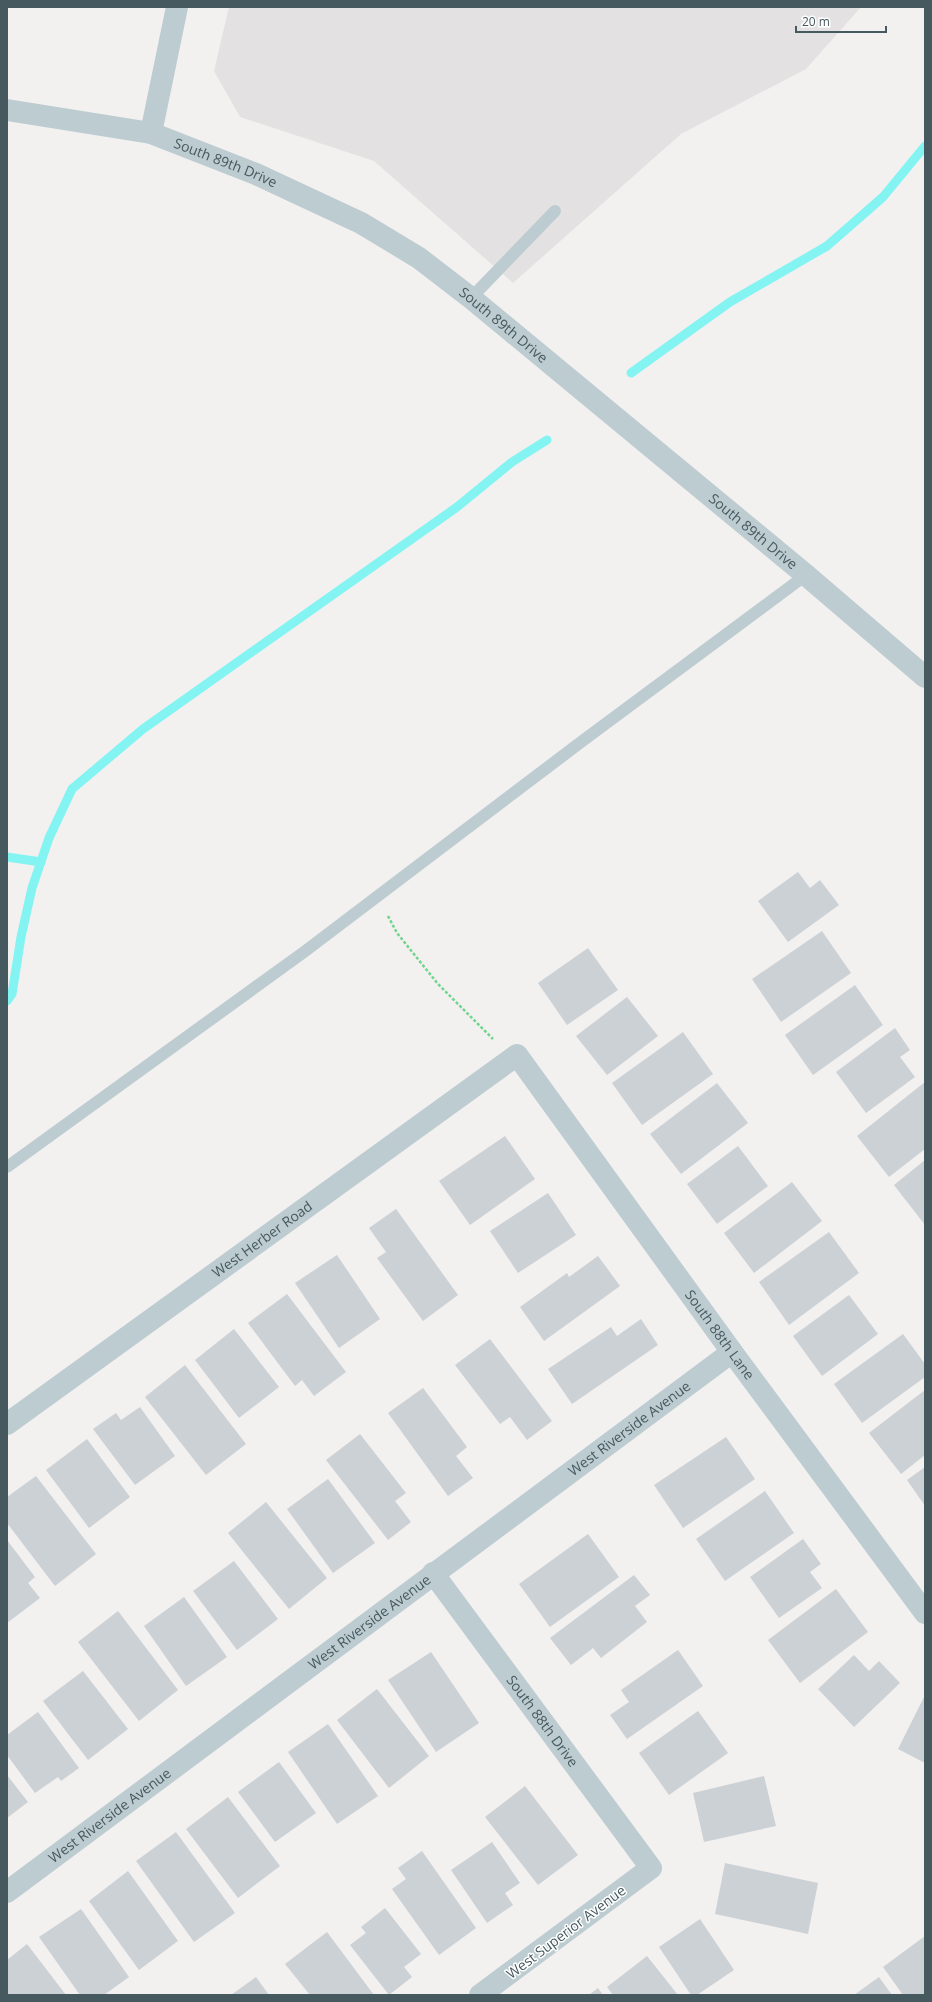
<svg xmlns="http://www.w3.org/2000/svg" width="932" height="2002" font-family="'Open Sans',sans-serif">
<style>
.education{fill:#e4e1e3}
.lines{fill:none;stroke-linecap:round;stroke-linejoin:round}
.stream{stroke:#84f4f3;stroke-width:9}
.building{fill:#cbd1d5}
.path{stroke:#70d58d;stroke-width:2.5;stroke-dasharray:3 2;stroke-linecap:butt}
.lane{stroke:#bcccd0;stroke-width:12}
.street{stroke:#bcccd0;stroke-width:22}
.labels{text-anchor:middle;stroke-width:3;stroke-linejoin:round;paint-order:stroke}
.street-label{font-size:14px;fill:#46595f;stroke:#fff}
</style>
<rect width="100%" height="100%" fill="#f3f0f0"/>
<path class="education" d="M229,7h632l-55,62 -125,65 -168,149 -139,-122 -134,-44 -26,-46z"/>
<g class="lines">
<g class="stream">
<path d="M631,373l99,-71 97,-56 56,-49 42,-51"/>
<path d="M7,857l34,5"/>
<path d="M7,1001l5,-7 9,-57 11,-49 17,-50 23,-49 71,-60 314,-222 55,-45 35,-22"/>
</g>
</g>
<g class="building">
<path d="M798,872l12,16 10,-8 19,25 -51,37 -30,-41z"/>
<path d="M822,931l29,42 -70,49 -29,-43z"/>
<path d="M588,948l30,42 -51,35 -29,-42z"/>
<path d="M855,985l28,40 -70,50 -28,-40z"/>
<path d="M627,997l31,39 -51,39 -31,-39z"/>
<path d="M895,1028l15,22 -10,7 15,20 -49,36 -30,-41z"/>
<path d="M683,1032l30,42 -71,51 -30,-42z"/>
<path d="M925,1082v67l-36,28 -32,-41z"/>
<path d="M717,1083l31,40 -67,51 -31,-40z"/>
<path d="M505,1136l30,43 -65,46 -31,-44z"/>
<path d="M738,1146l30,40 -51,38 -30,-40z"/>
<path d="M925,1160v65l-31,-40z"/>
<path d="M792,1182l30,39 -68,52 -30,-40z"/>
<path d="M548,1193l28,42 -58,38 -28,-42z"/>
<path d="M396,1209l62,86 -35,26 -46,-63 9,-6 -17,-24z"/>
<path d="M829,1232l30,41 -70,52 -30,-43z"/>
<path d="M337,1255l43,64 -41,29 -44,-65z"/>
<path d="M598,1256l22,30 -76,55 -24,-34 47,-34 2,4z"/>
<path d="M287,1294l59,78 -32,24 -12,-16 -7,6 -47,-63z"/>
<path d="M849,1295l29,39 -56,42 -29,-40z"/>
<path d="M641,1319l17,26 -86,59 -24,-35 63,-42 6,9z"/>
<path d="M234,1329l45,58 -40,31 -44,-58z"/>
<path d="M903,1334l22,30v13l-63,46 -28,-39z"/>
<path d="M490,1339l62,82 -25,19 -17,-23 -10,7 -45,-59z"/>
<path d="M185,1365l61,79 -40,31 -61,-78z"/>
<path d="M423,1388l44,59 -11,9 17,22 -25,18 -60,-83z"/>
<path d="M925,1390v65l-24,19 -32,-41z"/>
<path d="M140,1407l35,49 -40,29 -42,-56 23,-16 5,7z"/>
<path d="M360,1434l46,59 -11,8 16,21 -23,18 -62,-80z"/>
<path d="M726,1437l29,42 -72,49 -29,-43z"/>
<path d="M87,1439l43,58 -41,31 -43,-58z"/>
<path d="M925,1467v39l-18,-26z"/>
<path d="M36,1476l60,78 -41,32 -48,-63v-26z"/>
<path d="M328,1479l47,64 -42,30 -46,-64z"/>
<path d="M765,1491l29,42 -69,48 -29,-42z"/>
<path d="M266,1502l61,76 -38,31 -61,-76z"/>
<path d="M588,1534l31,43 -69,50 -31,-43z"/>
<path d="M803,1539l18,25 -11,8 12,16 -43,30 -29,-41z"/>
<path d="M7,1540l28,37 -7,6 12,15 -33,25z"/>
<path d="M234,1561l44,58 -41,31 -44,-59z"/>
<path d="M634,1575l16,20 -15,11 12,16 -46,36 -8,-10 -22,17 -21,-27z"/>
<path d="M836,1589l32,43 -68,51 -32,-43z"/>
<path d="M184,1597l43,60 -41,29 -42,-60z"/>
<path d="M118,1611l60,79 -39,31 -61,-79z"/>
<path d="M678,1650l25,36 -76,53 -17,-24 19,-13 -8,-12z"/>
<path d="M431,1652l48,71 -43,29 -48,-72z"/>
<path d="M854,1655l15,16 10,-10 21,22 -46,44 -36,-38z"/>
<path d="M83,1671l45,58 -40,31 -45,-59z"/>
<path d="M377,1689l52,67 -40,32 -52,-68z"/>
<path d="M925,1695v68l-27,-14z"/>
<path d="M698,1711l30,42 -59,42 -30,-42z"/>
<path d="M38,1712l41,56 -18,13 -3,-4 -23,16 -28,-38v-20z"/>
<path d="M328,1724l50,72 -41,28 -49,-72z"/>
<path d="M279,1762l37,51 -41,29 -37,-50z"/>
<path d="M7,1775l21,27 -21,16z"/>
<path d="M764,1776l12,50 -72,16 -11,-49z"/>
<path d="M525,1786l53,69 -40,30 -53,-68z"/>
<path d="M228,1797l52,69 -42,32 -52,-69z"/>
<path d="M176,1832l59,81 -41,29 -58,-81z"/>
<path d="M492,1842l28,41 -15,10 8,12 -26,18 -36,-53z"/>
<path d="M422,1851l54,77 -37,27 -47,-66 14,-10 -8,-11z"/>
<path d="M725,1863l93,20 -10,51 -93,-20z"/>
<path d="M128,1871l50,70 -39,29 -50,-69z"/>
<path d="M385,1908l36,46 -17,13 8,10 -23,18 -39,-50 16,-12 -5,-6z"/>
<path d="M81,1909l48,68 -25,18h-24l-41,-58z"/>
<path d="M700,1919l34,51 -37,25h-6l-32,-48z"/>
<path d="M327,1932l47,63h-64l-25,-31z"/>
<path d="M925,1936v59h-22l-20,-28z"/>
<path d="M27,1944l39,51h-59v-35z"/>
<path d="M647,1956l31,39h-65l-6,-8z"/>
<path d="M256,1977l13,18h-38z"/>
<path d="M879,1977l13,18h-38z"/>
<path d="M598,1988l5,7h-14z"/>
</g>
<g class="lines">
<path class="path" d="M388,916l9,17 41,51 55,55"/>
<g class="lane">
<path d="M471,298l84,-87"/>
<path d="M7,1167l297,-215 277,-210 225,-167"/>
</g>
<g class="street">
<path id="s1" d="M7,110l144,23 105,41 105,49 58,35 52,40 335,277 119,102"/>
<path d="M151,133l26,-126"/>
<path id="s2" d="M7,1424l510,-369 215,297 193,261"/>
<path id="s3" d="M433,1573l218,295 -171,127"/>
<path id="s4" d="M7,1892l725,-540"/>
</g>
</g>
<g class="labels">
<g class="street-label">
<text dy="5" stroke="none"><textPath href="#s1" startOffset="226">South 89th Drive</textPath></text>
<text dy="5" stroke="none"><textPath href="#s1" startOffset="550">South 89th Drive</textPath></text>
<text dy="5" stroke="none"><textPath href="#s1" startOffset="874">South 89th Drive</textPath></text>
<text dy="5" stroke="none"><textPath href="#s2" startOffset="315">West Herber Road</textPath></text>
<text dy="5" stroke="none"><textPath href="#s2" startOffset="975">South 88th Lane</textPath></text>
<text dy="5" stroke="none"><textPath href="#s4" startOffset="776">West Riverside Avenue</textPath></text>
<text dy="5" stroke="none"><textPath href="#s4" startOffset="452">West Riverside Avenue</textPath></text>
<text dy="5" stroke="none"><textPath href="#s3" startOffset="184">South 88th Drive</textPath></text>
<text dy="5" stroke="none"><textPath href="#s4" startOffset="128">West Riverside Avenue</textPath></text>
<text transform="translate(566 1932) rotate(-37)" y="5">West Superior Avenue</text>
</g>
</g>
<rect width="932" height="2002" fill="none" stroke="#46595f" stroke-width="16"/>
<path d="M796 26v6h90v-6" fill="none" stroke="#46595f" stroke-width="2"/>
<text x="802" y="26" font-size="12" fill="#46595f" stroke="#ffffff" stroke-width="3" paint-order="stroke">20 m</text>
</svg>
